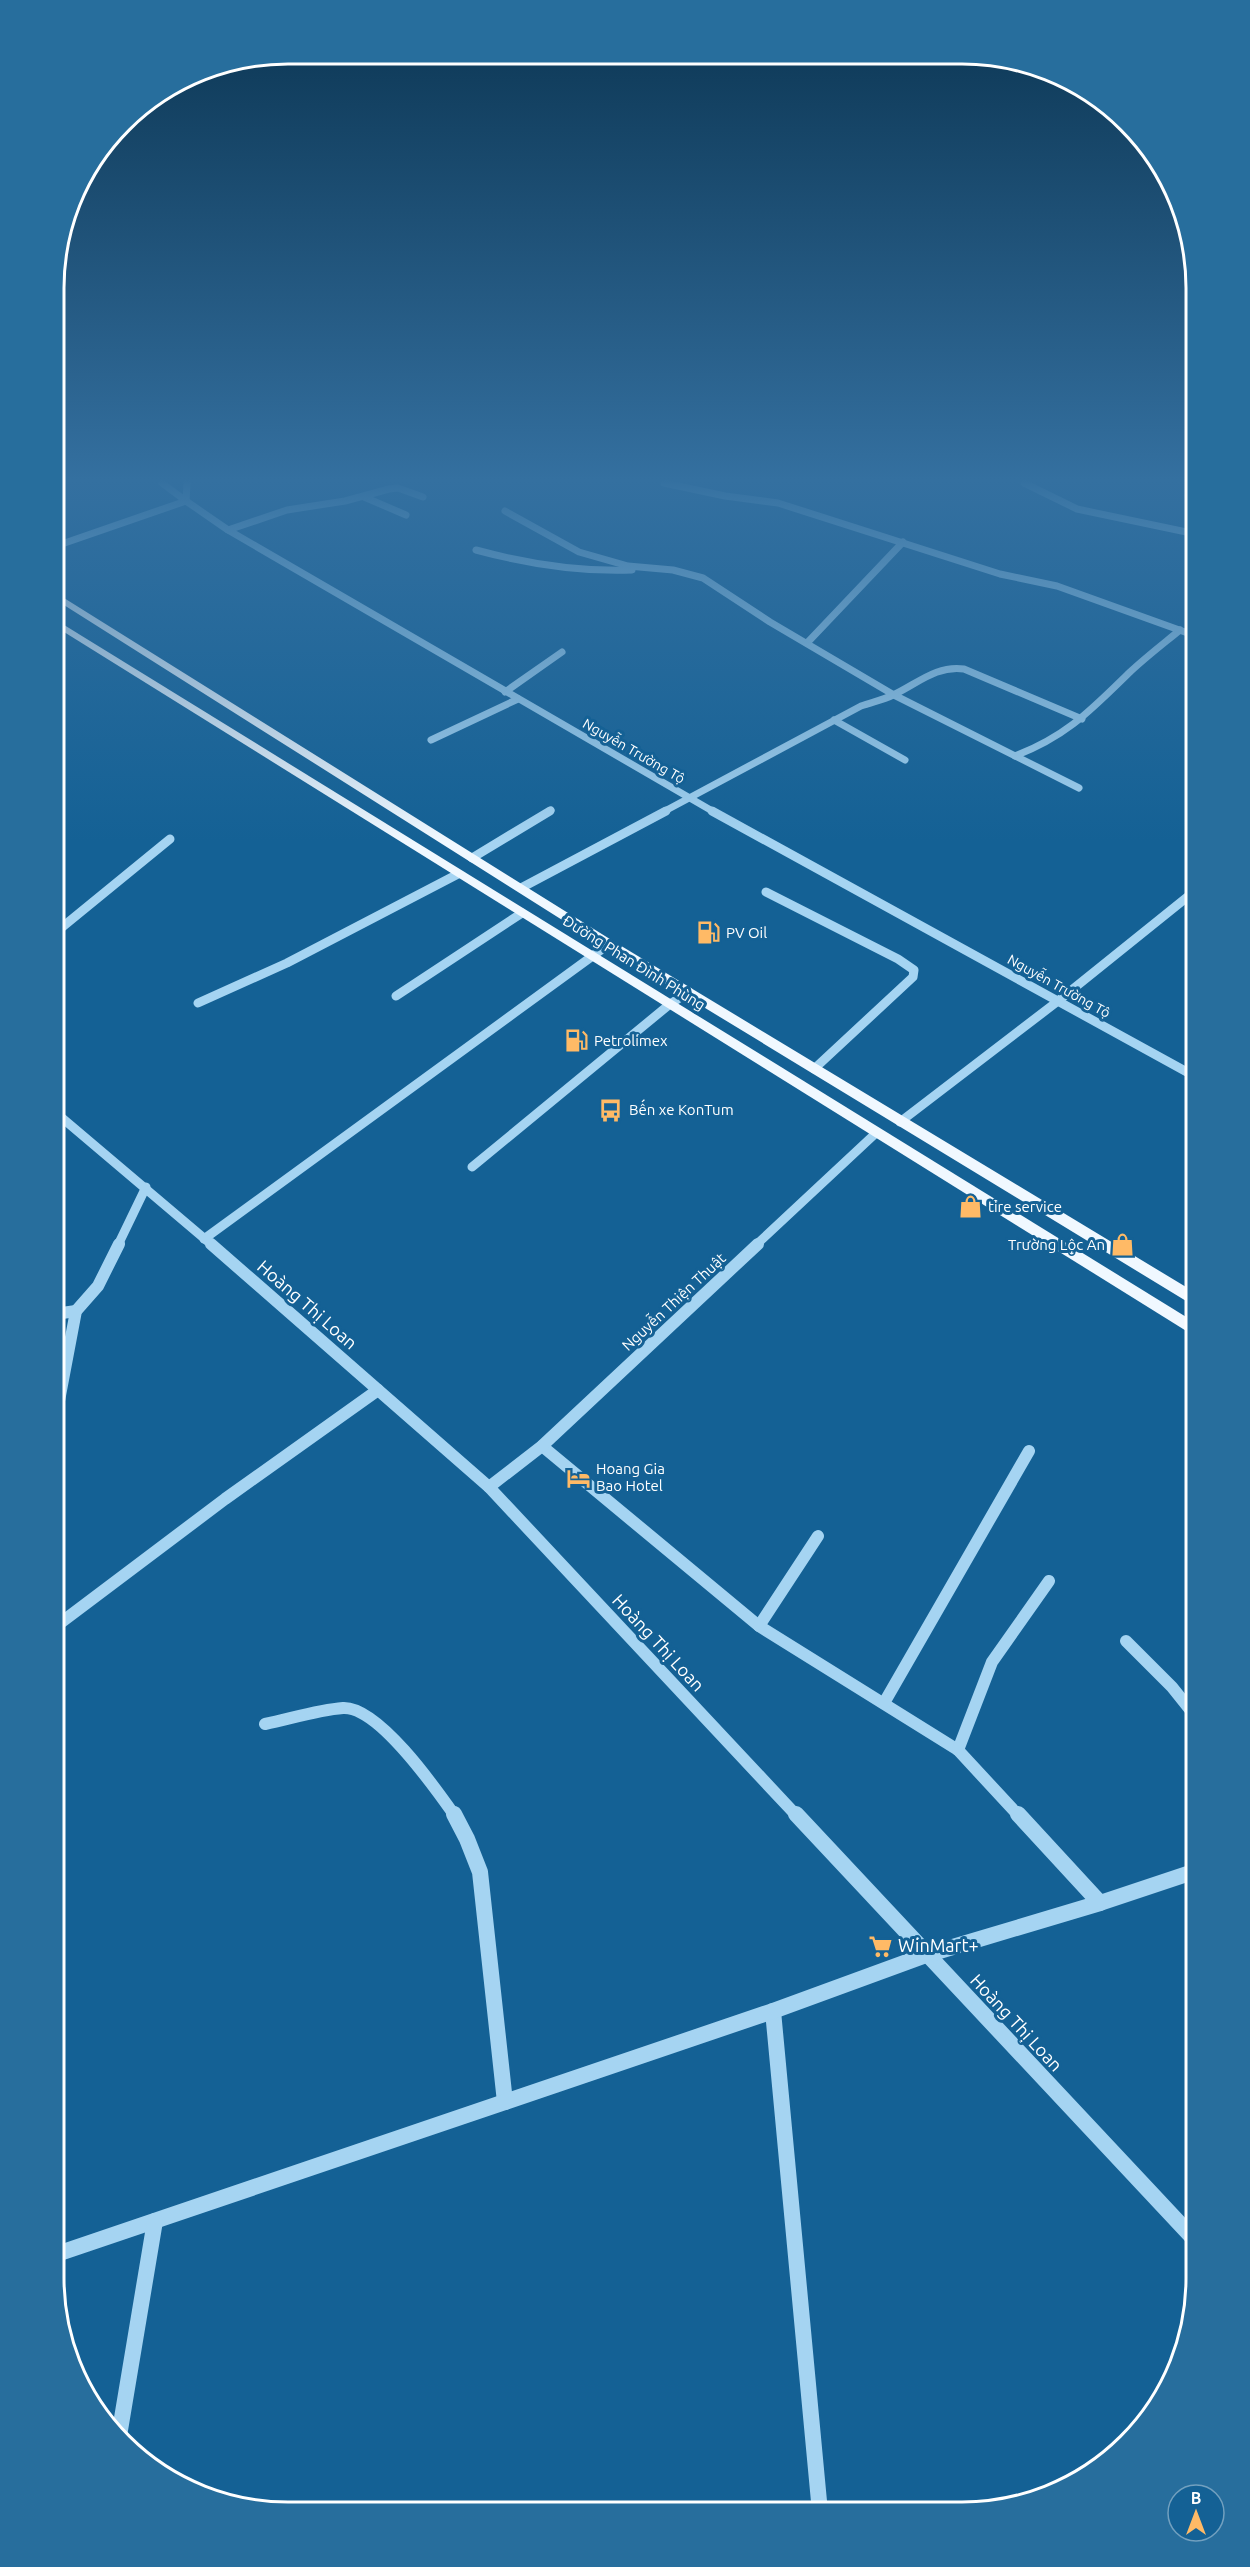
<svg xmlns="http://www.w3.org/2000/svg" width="1250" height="2567" font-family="Ubuntu,sans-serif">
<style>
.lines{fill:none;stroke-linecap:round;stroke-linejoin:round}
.minor-far3{stroke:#a5d4f2;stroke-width:7}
.minor-far2{stroke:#a5d4f2;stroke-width:9}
.minor-far1{stroke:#a5d4f2;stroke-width:12}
.minor{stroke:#a5d4f2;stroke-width:16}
.major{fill:#f0f8ff;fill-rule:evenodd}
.labels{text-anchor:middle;stroke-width:6;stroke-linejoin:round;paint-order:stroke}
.far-street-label{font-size:14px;fill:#fff;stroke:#146195}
.poi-label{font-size:15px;fill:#fff;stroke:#146195;text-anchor:start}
.street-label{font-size:15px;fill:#fff;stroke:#146195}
.near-street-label{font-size:18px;fill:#fff;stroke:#146195}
.near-poi-label{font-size:18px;fill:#fff;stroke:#146195;text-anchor:start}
.rim{fill:none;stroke:#fff;stroke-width:3}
</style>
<rect width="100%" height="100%" fill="#146195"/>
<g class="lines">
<g class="minor-far3">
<path d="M162,483l24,18"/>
<path d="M664,483l61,13 53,7 222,71 57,12 139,50"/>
<path d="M1024,483l53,26 119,25"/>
<path d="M1188,496l8,-4"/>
<path d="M364,497l42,18"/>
<path d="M186,501l1,-18"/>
<path d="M505,511l74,41 49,14 45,4 30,8 67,44 124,73 185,93"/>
<path d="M228,530l59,-20 58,-9 44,-12 9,-1 25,9"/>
<path d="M56,546l130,-45 42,29 486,282"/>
<path d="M476,550c52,14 102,22 156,20"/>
<path d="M807,643l96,-101"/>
<path d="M505,692l57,-40"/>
<path d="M834,720l71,40"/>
<path d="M431,740l87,-41"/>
<path d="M1015,756c52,-20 76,-46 115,-84 16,-15 33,-28 50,-42"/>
<path d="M548,812l3,-2"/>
<path d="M663,812l198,-106c11,-4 22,-6 32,-11 24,-11 43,-30 71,-26l118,50"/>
</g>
<g class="minor-far2">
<path d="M712,811l484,266"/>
<path d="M472,858l78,-47"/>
<path d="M521,888l145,-77"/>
<path d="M766,892l132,67 16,11 -1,7 -99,92"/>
<path d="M55,933l115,-94"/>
<path d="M396,996l126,-83"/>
<path d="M198,1003l89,-40 171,-89"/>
<path d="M55,1112l157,133"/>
<path d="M900,1122l158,-121 138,-111"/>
<path d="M472,1167l198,-163 19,-12"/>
<path d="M204,1239l405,-295"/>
<path d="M118,1245l28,-58"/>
<path d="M756,1245l120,-112"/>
</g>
<g class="minor-far1">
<path d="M211,1244l278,243 308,329"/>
<path d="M55,1314l21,-3"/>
<path d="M55,1422l21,-111 22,-25 21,-42"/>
<path d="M542,1446l217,180 199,124 61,66"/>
<path d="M489,1487l53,-41 216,-202"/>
<path d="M759,1626l59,-90"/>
<path d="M55,1627l170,-128 153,-109"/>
<path d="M1126,1641l46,46 24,30"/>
<path d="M884,1703l145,-252"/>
<path d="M265,1724c25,-5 52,-14 78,-16 35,-2 93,81 112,108"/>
<path d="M958,1750l34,-88 57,-81"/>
</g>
<g class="minor">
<path d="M454,1814l13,25 13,33 25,230"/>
<path d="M796,1814l399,426"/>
<path d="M1018,1814l82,89"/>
<path d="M773,2011l47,501"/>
<path d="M54,2255l719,-244 153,-56 174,-52 96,-32"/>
<path d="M119,2436l36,-215"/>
</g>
<g class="major">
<path d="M56,593l557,348 583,352v14l-591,-360 -549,-347z"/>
<path d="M56,620l1140,703v14l-1140,-710z"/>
</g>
</g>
<linearGradient id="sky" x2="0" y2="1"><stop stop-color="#0b3552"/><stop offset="0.57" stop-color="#3470a0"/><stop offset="1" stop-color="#3470a0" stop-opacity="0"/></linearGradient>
<rect width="1250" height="842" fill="url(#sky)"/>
<defs>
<symbol id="fuel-bare" viewBox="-9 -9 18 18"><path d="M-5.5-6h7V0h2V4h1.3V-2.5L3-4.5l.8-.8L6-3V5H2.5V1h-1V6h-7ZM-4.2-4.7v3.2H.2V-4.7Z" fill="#ffba66" stroke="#146195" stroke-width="2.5" paint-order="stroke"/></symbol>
<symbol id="bus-bare" viewBox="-9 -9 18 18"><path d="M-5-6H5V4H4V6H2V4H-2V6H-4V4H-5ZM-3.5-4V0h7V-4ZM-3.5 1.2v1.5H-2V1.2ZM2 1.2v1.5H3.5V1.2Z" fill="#ffba66" stroke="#146195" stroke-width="2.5" paint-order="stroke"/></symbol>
<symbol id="shop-bare" viewBox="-9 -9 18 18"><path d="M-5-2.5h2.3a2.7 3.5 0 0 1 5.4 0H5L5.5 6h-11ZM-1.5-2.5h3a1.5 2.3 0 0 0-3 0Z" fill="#ffba66" stroke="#146195" stroke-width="2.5" paint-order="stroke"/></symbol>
<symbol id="hotel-bare" viewBox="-9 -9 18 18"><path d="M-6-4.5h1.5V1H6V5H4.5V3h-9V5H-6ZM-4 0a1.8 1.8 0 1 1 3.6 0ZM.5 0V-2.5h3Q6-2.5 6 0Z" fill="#ffba66" stroke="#146195" stroke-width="2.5" paint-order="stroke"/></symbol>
<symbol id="supermarket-bare" viewBox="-9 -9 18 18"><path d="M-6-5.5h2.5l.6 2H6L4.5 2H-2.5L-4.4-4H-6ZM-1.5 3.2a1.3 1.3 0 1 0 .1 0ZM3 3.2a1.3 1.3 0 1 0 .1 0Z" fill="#ffba66" stroke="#146195" stroke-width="2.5" paint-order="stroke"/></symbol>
</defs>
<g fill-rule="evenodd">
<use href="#fuel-bare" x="692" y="916" width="33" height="33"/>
<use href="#fuel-bare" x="560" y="1024" width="33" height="33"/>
<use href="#bus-bare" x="594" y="1094" width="33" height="33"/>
<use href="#shop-bare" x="954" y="1190" width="33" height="33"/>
<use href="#shop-bare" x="1106" y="1228" width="33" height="33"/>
<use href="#hotel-bare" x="562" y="1462" width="33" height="33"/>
<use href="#supermarket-bare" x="864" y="1930" width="33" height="33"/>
</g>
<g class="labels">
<g class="far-street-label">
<text transform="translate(634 751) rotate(30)" y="5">Nguyễn Trường Tộ</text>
<text transform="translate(1059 986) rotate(29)" y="5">Nguyễn Trường Tộ</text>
</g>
<g class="poi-label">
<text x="726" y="938">PV Oil</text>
<text x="594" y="1046">Petrolimex</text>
<text x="629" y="1115">Bến xe KonTum</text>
<text x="988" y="1212">tire service</text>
<text x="1105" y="1250" text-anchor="end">Trường Lộc An</text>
<text x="596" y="1474">Hoang Gia<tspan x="596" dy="17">Bao Hotel</tspan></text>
</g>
<g class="street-label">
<text transform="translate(634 963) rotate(32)" y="5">Đường Phan Đình Phùng</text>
<text transform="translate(674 1302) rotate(-43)" y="5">Nguyễn Thiện Thuật</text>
</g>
<g class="near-street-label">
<text transform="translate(307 1305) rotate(41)" y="6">Hoàng Thị Loan</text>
<text transform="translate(658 1643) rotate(47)" y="6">Hoàng Thị Loan</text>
<text transform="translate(1016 2023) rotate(47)" y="6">Hoàng Thị Loan</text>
</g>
<g class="near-poi-label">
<text x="898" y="1952">WinMart+</text>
</g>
</g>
<path d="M0 0H1250V2567H0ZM288 64H962A224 224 0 0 1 1186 288V2278A224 224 0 0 1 962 2502H288A224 224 0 0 1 64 2278V288A224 224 0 0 1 288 64Z" fill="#276e9d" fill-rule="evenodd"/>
<path class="rim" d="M288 64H962A224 224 0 0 1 1186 288V2278A224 224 0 0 1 962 2502H288A224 224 0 0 1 64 2278V288A224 224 0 0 1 288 64Z"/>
<g transform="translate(1196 2513)"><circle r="28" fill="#146195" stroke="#72a0bf" stroke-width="1.5"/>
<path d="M0-4.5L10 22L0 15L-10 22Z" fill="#ffba66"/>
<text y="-9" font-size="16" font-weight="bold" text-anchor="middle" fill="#ffffff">B</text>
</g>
</svg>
